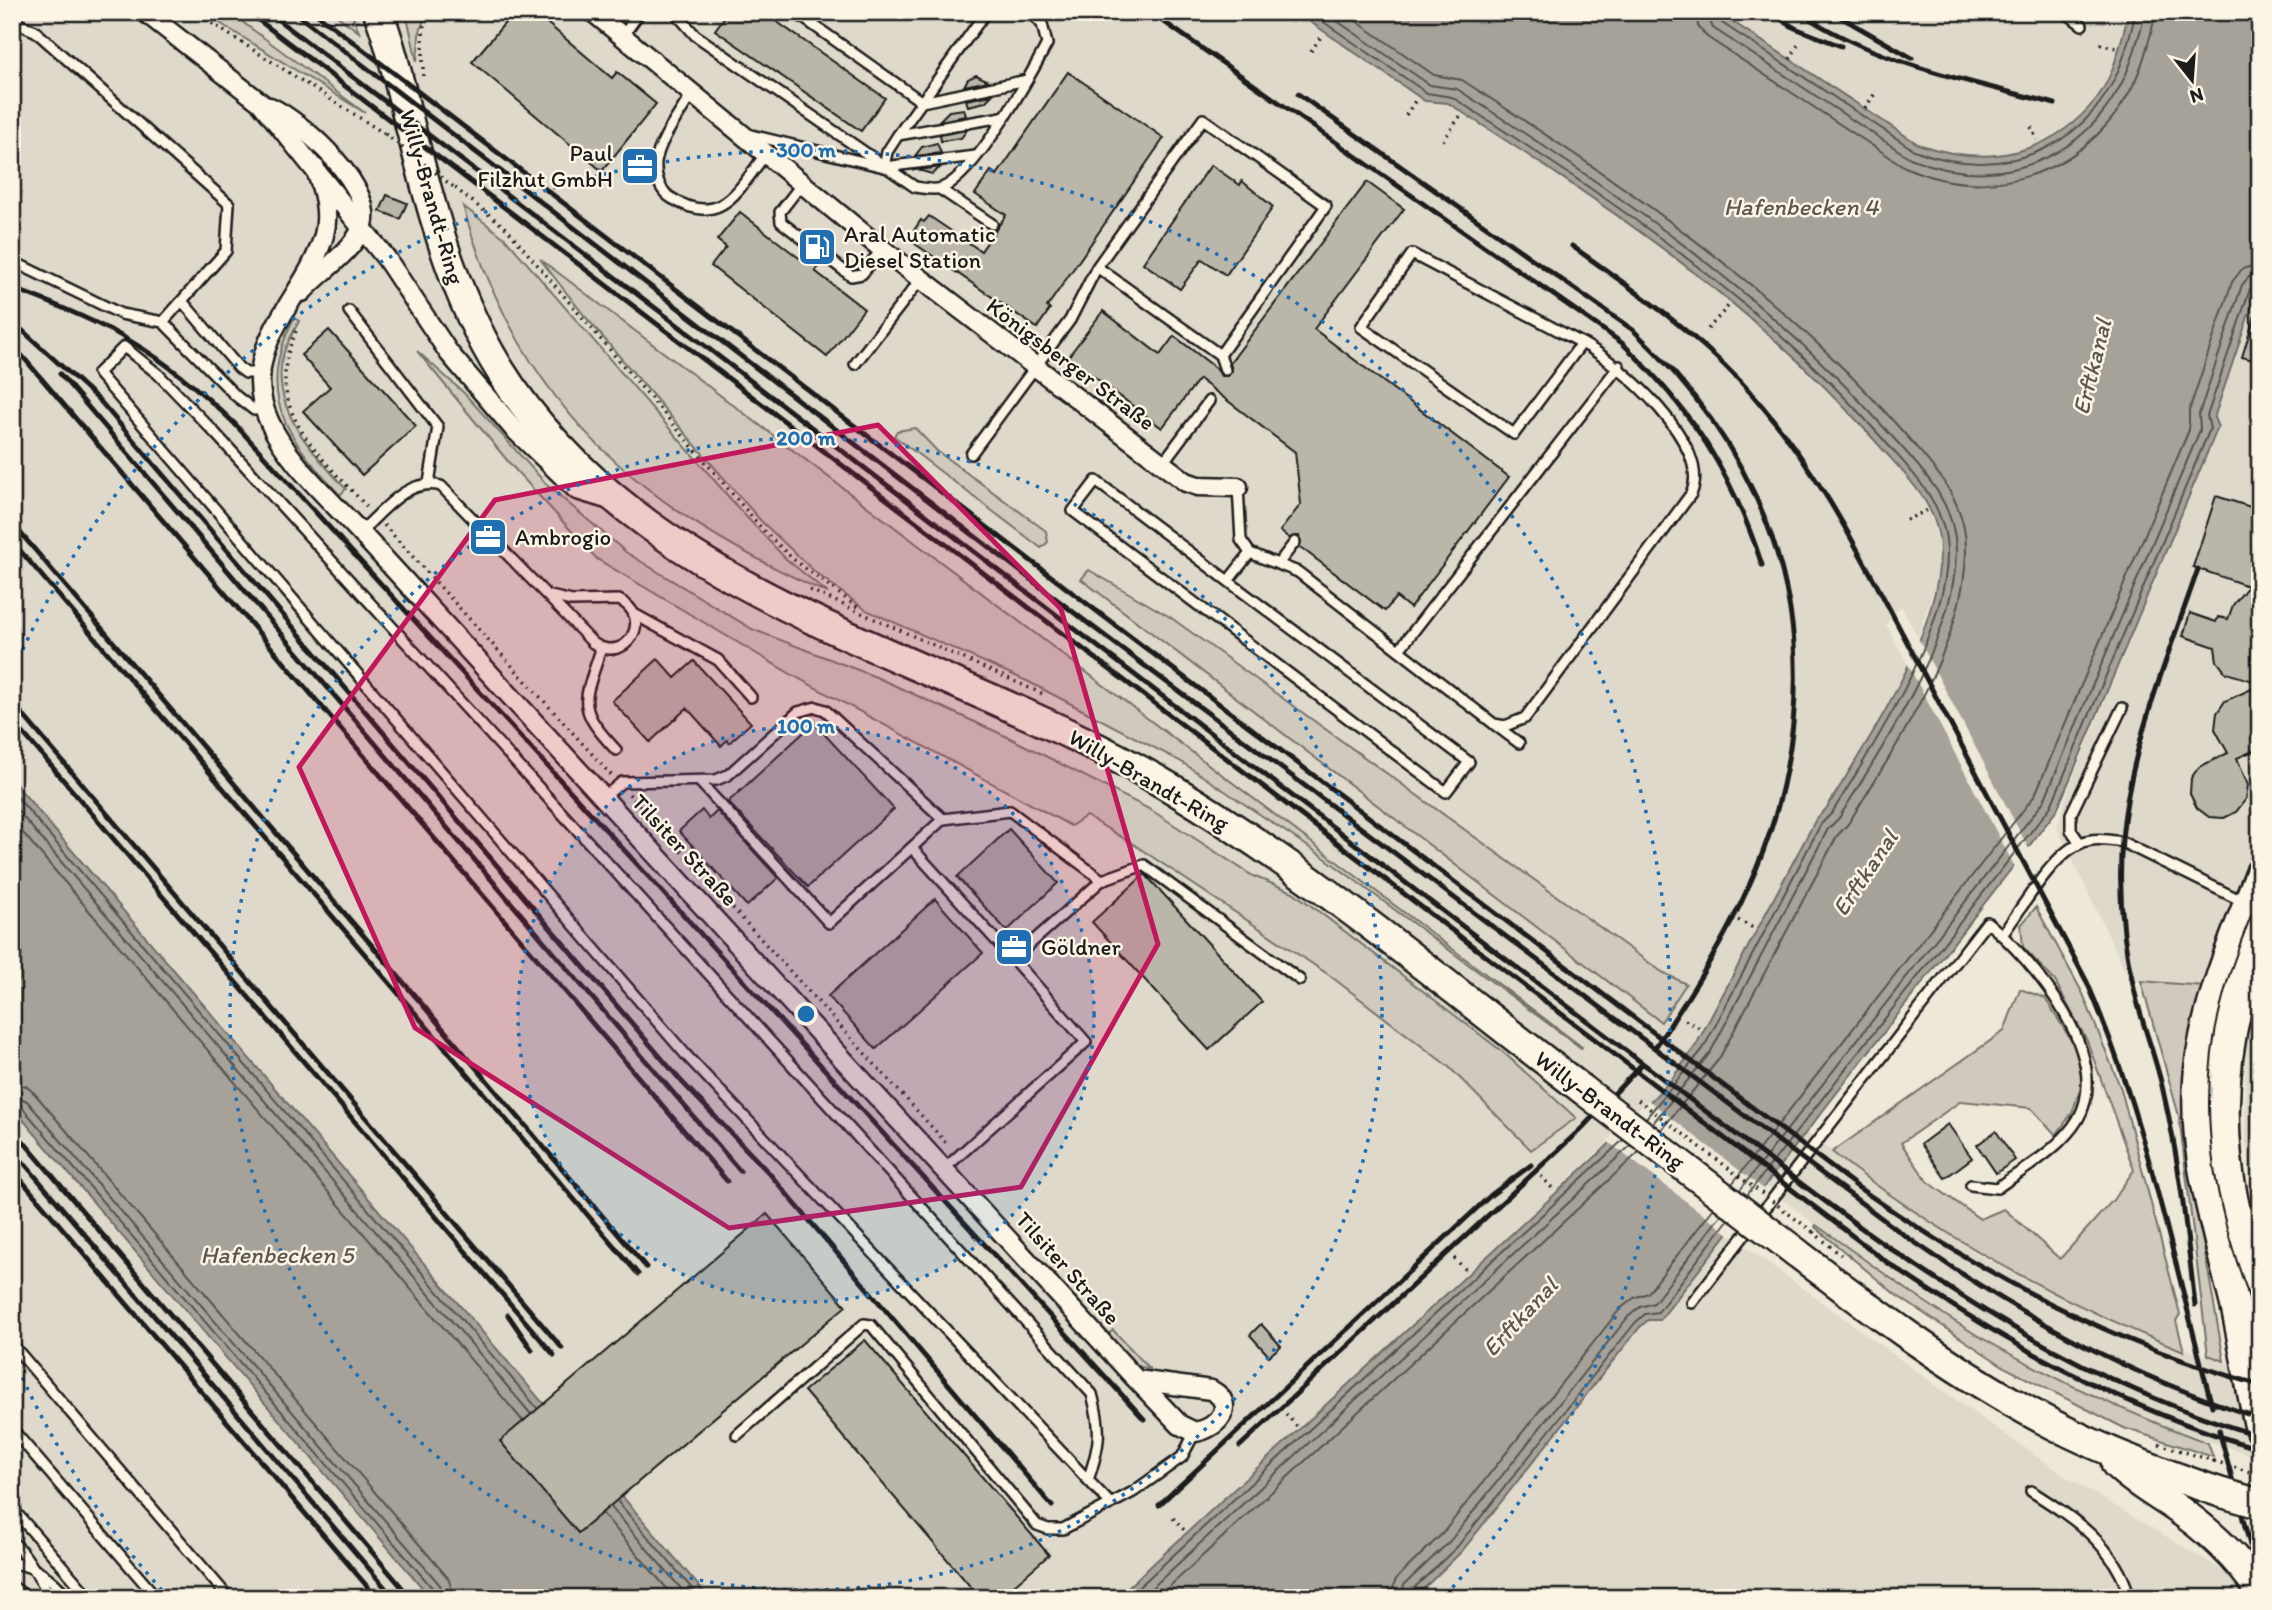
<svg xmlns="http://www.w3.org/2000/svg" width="2272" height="1610" font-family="Itim,sans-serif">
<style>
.built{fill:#ded9cb}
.green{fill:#cfcabd;stroke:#76736c;stroke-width:2}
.water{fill:#a7a299;stroke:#6f6c67;stroke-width:2}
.pier{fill:#eee8d9}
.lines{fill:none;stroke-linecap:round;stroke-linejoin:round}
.shore{stroke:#54524e;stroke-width:2}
.building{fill:#bab6aa;stroke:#1c1c1c;stroke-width:2}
.service-casing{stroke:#1c1c1c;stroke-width:14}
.minor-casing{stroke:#1c1c1c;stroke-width:23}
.primary-casing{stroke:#1c1c1c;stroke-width:33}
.path{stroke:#1c1c1c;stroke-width:3.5;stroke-dasharray:2 5;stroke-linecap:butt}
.service{stroke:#fcf5e5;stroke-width:9}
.minor{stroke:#fcf5e5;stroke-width:18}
.primary{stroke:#fcf5e5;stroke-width:28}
.tram{stroke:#1c1c1c;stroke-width:2}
.rail{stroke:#1c1c1c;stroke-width:5}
.primary-bridge-casing{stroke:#1c1c1c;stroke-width:33;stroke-linecap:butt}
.path-bridge{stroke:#1c1c1c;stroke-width:3.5;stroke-dasharray:2 5;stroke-linecap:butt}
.primary-bridge{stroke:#fcf5e5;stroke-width:28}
.marked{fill:#c2185b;fill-opacity:0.2;stroke:#c2185b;stroke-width:5;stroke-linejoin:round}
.ring{fill:none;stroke:#1f6fb2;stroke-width:3.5;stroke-dasharray:3.5 7}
.labels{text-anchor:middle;stroke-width:5;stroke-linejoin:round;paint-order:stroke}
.poi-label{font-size:23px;fill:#1c1c1c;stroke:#fcf5e5;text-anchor:start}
.street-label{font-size:23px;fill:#1c1c1c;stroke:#fcf5e5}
.water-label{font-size:24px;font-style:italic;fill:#5b5854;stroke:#fcf5e5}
.centre{fill:#1f6fb2;stroke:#fcf5e5;stroke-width:3.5}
.ring-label{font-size:21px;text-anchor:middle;font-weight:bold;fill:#1f6fb2;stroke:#fcf5e5;stroke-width:5;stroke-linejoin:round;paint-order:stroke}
</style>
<rect width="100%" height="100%" fill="#eee8d9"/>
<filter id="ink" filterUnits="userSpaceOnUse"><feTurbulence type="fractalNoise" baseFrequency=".0143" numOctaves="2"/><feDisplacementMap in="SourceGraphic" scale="14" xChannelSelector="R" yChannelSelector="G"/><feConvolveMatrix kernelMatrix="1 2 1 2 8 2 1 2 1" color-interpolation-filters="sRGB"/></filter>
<g filter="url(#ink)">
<g class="built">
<path d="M12,12h1284l129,88 23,3 166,107 113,88 124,115 66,76 17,29 6,31 -3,30 -19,58 -17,-31 -15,18 22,41 -28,55 -54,90 -10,9 -121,229 162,123 122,84 138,70 143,50v83l-120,-40 -83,-39 -79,-43 -162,-111 -163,-125 -402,376 -135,122h-407l-697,-818z"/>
<path d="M1718,12h411l-14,49 -17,35 -33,35 -38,19 -40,7 -40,-2 -29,-11z"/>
<path d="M2260,281v553l-56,152 -74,-5 -73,-154 13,-42 148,-357 -4,-10z"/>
<path d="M2260,975v255l-14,-88 -1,-59 5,-81z"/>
<path d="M12,1107l176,208 243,283h-419z"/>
<path d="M1727,1233l233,170 108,75 148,88 29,22 6,10h-837l48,-47 178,-224 8,-7h13z"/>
</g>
<g class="green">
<path d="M202,12h27l136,101z"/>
<path d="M332,12h19l8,20z"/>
<path d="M406,12h20l-7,23 -2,27z"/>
<path d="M463,206l43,33 234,271 45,48 43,35c-185,-82 -309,-186 -365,-387z"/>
<path d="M540,259l1042,788 -1,1 -256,-190 -145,-97 -151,-79 -163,-72 -50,-37 -55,-52 -46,-53 -131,-153z"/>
<path d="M294,318l5,3c-7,14 -17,29 -18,46 -5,49 35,89 65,122l-6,6c-53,-57 -86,-100 -46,-177z"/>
<path d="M417,351l47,42 84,93 79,67 125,76 124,48 134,61 141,72 102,66 40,16 210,160 73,66 -45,32 -82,-83 -120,-92 -196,-131 -47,-28 -15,10 -277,-150 -197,-117 -86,-94z"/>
<path d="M915,428l22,23 109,80 2,11 -7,6 -147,-112 3,-5z"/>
<path d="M1089,570l81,47 492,355 24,12 -25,38 -580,-443z"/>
<path d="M2036,907l47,87 38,95 59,225 -4,7 8,30c-128,-50 -244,-115 -352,-199l172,-121 16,-42 25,9 31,50 7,33 -11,32 -16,22 -25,-27 -70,-7 -60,42 26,38 53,38 24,-10 56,50 53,-59 21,-30 -47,-129 -32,-60 -32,-34 -2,-22z"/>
<path d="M2141,981l63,5 -13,188 33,187 -16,-6 -29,-239z"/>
<path d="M1816,1225c54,38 107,78 164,112 73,42 149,77 228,106l5,14 -89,-29 -118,-60 -110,-73 -81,-68z"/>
<path d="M1113,1330l37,39 -13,-3 -30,-31z"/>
</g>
<g class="water">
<path d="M1296,12h422l200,132c68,24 133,12 179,-46 18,-24 24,-58 32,-86h131v269l-46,137 4,9 -161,383 -397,510h-12l-8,7 -178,224 -48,47h-298l488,-449 67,-69 25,-35 120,-226 10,-10c42,-69 114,-175 114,-258 0,-46 -35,-76 -62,-107 -124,-142 -273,-240 -430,-341l-23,-2z"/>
<path d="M12,780l697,818h-278l-419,-491z"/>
</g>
<g class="pier">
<path d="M1916,634l113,215 -14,18 -109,-206z"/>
<path d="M1648,1100l117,90 -35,45 -123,-94z"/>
</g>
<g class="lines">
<g class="shore">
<path d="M1309,12l118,81 25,4c155,100 308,201 430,341 29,33 63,64 65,111 3,80 -74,197 -115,264l-11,11 -118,225 -57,69"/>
<path d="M1324,12l106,73 27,4c156,101 309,204 432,344 31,35 66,67 67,117 1,86 -73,196 -117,268l-11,11 -118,224 -57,70"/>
<path d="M1343,12l91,63 28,5c156,101 310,204 434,344 32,37 71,73 70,126 -1,95 -70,196 -118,274l-11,12 -118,223 -58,71"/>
<path d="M1696,12l2,14 9,11 198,130c101,46 210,-9 240,-113 4,-14 9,-28 10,-42"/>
<path d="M1706,12l7,16 197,130c98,41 196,-8 225,-109 3,-12 9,-24 9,-37"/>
<path d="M1715,12l4,9 195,129c92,36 184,-5 212,-101 3,-12 8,-25 9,-37"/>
<path d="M12,791l525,617"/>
<path d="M12,804l518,609"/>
<path d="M12,820l510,600"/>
<path d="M12,1084l14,2 9,8 413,484 7,20"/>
<path d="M12,1094l15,7 413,484 5,13"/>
<path d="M12,1103l9,3 413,484 2,8"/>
<path d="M1732,1184l303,-389 154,-365v-19l43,-129 10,-13 18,-5"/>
<path d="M1740,1190l304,-389 156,-371 -1,-16 43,-129 7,-8 11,-3"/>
<path d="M1747,1195l304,-389 159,-377 -3,-13 43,-127 10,-6"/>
<path d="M618,1502l82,96"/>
<path d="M611,1507l78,91"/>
<path d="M603,1514l72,84"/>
<path d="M1127,1598l496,-458"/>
<path d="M1141,1598l489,-452"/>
<path d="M1157,1598l482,-446"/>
<path d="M1390,1598l6,-19 46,-45 178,-225 14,-11 14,-5 65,-84"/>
<path d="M1401,1598l3,-13 46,-44 178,-224 12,-10 14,-4 67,-88"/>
<path d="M1410,1598l2,-8 45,-43 178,-224 10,-9 13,-2 70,-92"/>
</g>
</g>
<g class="building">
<path d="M514,12h20l78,66 5,-6 39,32 -54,67 -130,-109z"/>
<path d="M728,12h35l122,86 -24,33 -146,-101z"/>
<path d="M1068,72l96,66 -117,169 3,2 -13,19 -129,-89 13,-19 3,2 5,-6 52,35 25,-36 -31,-21 16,-23 6,4z"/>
<path d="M976,75l13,6 -25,5 4,-7z"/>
<path d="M992,95l-7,7 -17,4 -2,-6z"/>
<path d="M964,109l2,7 -27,5 10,-10z"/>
<path d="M967,130l-6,8 -20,3 -1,-6z"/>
<path d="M937,143l4,10 -26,3 7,-9z"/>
<path d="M1211,165l29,20 2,-4 31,26 -47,68 -24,-16 -22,30 -37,-26z"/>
<path d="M941,167l-9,7 -14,-4z"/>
<path d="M1367,182l37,27 -90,120 195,148 -99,131 -14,-11 -11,14 -85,-64 -1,-11 -10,2 -9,-7 21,-27 -6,-52 -96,-73 -37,49 -94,-71 35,-46 57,44 14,-19 43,33 4,7h7l4,-5 -2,-8z"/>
<path d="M387,195l20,8 -7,16 -20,-8z"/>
<path d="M740,212l59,46 7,-8 16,12 -7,9 49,38 -37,48 -116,-91 15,-19 -9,-7z"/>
<path d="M2256,312l4,1v49l-18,-5z"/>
<path d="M329,330l87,96 -54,49 -59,-64 27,-24 -29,-32z"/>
<path d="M2216,496l44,14v173l-34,-10 -9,-12 -2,-14 -32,-11 7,-23 26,9 2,-5 10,2 5,-14 15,-19 -55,-19z"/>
<path d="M658,659l17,19 19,-17 57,62 -22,20 -2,-3 -6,6 -34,-38 -37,34 -38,-41z"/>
<path d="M2260,685v63l-23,10 11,27 -2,14 -10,13 -12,6 -15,-1 -12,-9 -7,-14 1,-16 8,-11 29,-14 -13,-24 2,-16 8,-12z"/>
<path d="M814,723l80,86 -86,78 -80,-85z"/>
<path d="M702,810l7,9 8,-8 61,67 -31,28 -68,-75z"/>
<path d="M1009,829l49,54 -51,48 -50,-54z"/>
<path d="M1145,874l117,128 -53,48 -117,-128z"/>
<path d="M935,899l48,54 -107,96 -48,-53z"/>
<path d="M1948,1124l24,34 -27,20 -24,-34z"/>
<path d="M1996,1131l19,29 -19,13 -19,-28z"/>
<path d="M767,1214l79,92 -268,227 -78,-92z"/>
<path d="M1261,1324l20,22 -12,10 -19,-21z"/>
<path d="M865,1340l184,215 -50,43h-19l-176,-207z"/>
</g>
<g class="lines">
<defs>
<g id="service">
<path d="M675,12l20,23 220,152c8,1 20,4 27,1 34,-14 87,-110 105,-144l-5,-20 -12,-12"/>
<path d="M795,12l127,90 105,-22"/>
<path d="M2065,12l17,13"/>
<path d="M12,21l23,10 194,173 -3,47 -63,71 -42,-8 -109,-53"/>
<path d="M622,37l18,-25"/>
<path d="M691,95c-11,19 -32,45 -35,67 -1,15 4,30 17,37 48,29 65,-9 92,-44"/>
<path d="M747,134l137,33 92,-11"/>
<path d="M898,135l104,-18"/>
<path d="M884,167l3,-15 11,-17 88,-123"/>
<path d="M801,185l-21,27 1,10 70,54 11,-2 20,-25"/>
<path d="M940,189l52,35"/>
<path d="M182,301l57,67 7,5h14"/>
<path d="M349,311l89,116 -9,56"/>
<path d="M163,322l73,74 18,14 11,-2"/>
<path d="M1220,355l5,15"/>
<path d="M855,364l66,-85"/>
<path d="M971,454l99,-134 27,-53 106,-148 123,87 -106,149 -123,-88"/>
<path d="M1162,464l47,-63"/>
<path d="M1238,487l3,53 9,13 48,19 196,152 11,2 20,-8 166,-224c23,-48 -71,-130 -109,-151l-170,-89 -51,73 153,107 68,-91"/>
<path d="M360,532c23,-20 47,-55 81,-46l152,157c33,23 62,-26 26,-43l-47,1 -22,-5"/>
<path d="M1278,564l17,-22"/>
<path d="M1228,581l-132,-100 -23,30 373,281 23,-30 -241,-181 22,-28"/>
<path d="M634,614l84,46 33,37"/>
<path d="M601,649c-17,54 -26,57 15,101"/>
<path d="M1399,650l220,-284"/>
<path d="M1495,725l24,18"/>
<path d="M699,781l130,142 114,-104"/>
<path d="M603,798l19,-16 94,-2 12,-5 70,-63 18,-5 9,3 118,109 67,-8 92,69 -89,79 -101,-111"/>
<path d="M2080,843l-9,-13v-16l51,-106"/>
<path d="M1102,880l42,-15 156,115"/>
<path d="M2002,935c19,-25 49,-79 77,-91 13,-7 29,-4 43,-2l124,61"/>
<path d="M944,1169l142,-127 -73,-83"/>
<path d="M1692,1303l295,-381c46,38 127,134 91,197 -18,30 -53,49 -81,69l-26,-3"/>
<path d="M12,1344l217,254"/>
<path d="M12,1429l145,169"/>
<path d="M737,1435l127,-111 7,1 166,200 11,4h15l70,-37 49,-35 13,-25"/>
<path d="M1088,1480c12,-35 14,-50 4,-86l-877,-961 -57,-59 -34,-27 -26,26 588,682 402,425 23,24"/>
<path d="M2031,1491c44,28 84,54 99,107"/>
<path d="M12,1508l78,90"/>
<path d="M12,1542c13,8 29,41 40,56"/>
<path d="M12,1563c25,3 41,17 57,35"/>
<path d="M12,1586l16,12"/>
</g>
<g id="minor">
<path d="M145,12l116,91 125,155 63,95 64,75 64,62 36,11"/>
<path d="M593,12l289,237 304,233 12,4 40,1"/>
<path d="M270,107c31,14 111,84 91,123 -12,24 -41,42 -59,62"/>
<path d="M315,168c8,21 15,44 9,67 -18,65 -89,110 -55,186 19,42 60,77 91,111l773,844 4,4 43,45 15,7c23,-3 43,-28 16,-42l-74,-10"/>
</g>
<g id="primary">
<path d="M378,12c13,32 20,66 28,98 25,97 47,193 105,277 152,220 441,270 660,401 145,87 277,199 411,301"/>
<path d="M2260,873c-23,59 -49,118 -59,181 -14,86 14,168 34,251 9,41 15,83 25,125"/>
<path d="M2260,935c-45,114 -49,235 0,349"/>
<path d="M1797,1253c73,56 148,112 229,157 62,35 129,61 196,83"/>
<path d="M2116,1464c16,16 34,26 53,39 36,24 67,52 91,88"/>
</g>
</defs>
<use href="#service" class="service-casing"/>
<use href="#minor" class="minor-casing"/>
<use href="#primary" class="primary-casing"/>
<g class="path">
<path d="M194,12l191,122"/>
<path d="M2100,44l16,4"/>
<path d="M1311,51l12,-17"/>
<path d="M1790,59l10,-17"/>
<path d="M423,76v-47l5,-17"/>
<path d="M1865,108l11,-16"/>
<path d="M1406,115l11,-17"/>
<path d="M2031,127l6,13"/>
<path d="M1443,141l18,-26"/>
<path d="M455,188l51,40 258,303 29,28 67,50"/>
<path d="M1708,329l23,-26"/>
<path d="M296,331c-36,78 23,123 71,176"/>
<path d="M1906,520l22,-10"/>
<path d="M384,525l228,251"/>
<path d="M810,590l233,104"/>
<path d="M629,794l320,352"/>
<path d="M1738,920l17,9"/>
<path d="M1685,1020l16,9"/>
<path d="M1541,1176l13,14"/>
<path d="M1813,1232l28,23"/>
<path d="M1454,1258l12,12"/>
<path d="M1286,1414l12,14"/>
<path d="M2159,1444l55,17"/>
<path d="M1173,1518l13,14"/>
</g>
<use href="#service" class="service"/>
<use href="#minor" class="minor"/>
<use href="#primary" class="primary"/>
<path class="tram" d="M2260,894c-15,36 -30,73 -39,111 -28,110 -4,216 39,318"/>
<g class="rail">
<path d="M248,12l1640,1251c115,79 237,147 372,186"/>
<path d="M268,12c383,291 765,585 1147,878 104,80 209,159 314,239 166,127 327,247 531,307"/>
<path d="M294,12l787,606 823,617c111,77 226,143 356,183"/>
<path d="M314,12l776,594 769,582c124,87 254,156 401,197"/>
<path d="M1150,12l472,331c70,67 110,130 140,222"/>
<path d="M1769,12l26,16 46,18"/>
<path d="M1799,12c77,52 168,68 256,92"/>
<path d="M1832,12l80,46"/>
<path d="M1298,94l335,236c130,123 190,277 150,455 -20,93 -74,183 -127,261"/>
<path d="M1572,246c59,42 119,83 169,136 77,83 125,183 177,281 56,107 113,212 169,319 59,136 87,281 125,424"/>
<path d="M12,288c97,36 147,62 222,135l910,996"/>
<path d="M12,321l88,80 582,681 87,91 283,333"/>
<path d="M12,344l715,837"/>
<path d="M60,374l680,797"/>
<path d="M12,523l634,744"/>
<path d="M12,541l626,733"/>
<path d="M12,702l550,646"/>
<path d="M12,720l542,635"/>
<path d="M12,1128l399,470"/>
<path d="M12,1149l382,449"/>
<path d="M12,1169l365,429"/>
<path d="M2195,1305c-8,-70 -15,-141 -31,-210 -7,-35 -21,-68 -29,-102 -12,-49 -17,-104 -13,-154 8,-93 46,-182 76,-270"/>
<path d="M508,1315l24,35"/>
<path d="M2219,1430l41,152"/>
<path d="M1240,1446l343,-319 58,-62"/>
<path d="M1159,1505l332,-310 40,-30"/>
</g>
<defs>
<g id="primary-bridge">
<path d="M1582,1089l215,164"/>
<path d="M2222,1493l38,11"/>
</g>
</defs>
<use href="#primary-bridge" class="primary-bridge-casing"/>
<g class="path-bridge">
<path d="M385,134l70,54"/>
<path d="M1638,1100l175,132"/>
<path d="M2214,1461l46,14"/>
</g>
<use href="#primary-bridge" class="primary-bridge"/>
</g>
</g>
<path class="marked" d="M878,425l183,184 97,335 -137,243 -292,41 -314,-200 -116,-261 196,-267z"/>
<circle cx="806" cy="1014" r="288" fill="#1f6fb2" fill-opacity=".12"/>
<g class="ring">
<circle cx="806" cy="1014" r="288"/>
<circle cx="806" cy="1014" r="576"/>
<path d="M169 1598A864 864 0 0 1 14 1359M14 669A864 864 0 1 1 1443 1598"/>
</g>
<defs>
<symbol id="office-square" viewBox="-11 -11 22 22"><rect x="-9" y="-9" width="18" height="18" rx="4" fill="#1f6fb2" stroke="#fcf5e5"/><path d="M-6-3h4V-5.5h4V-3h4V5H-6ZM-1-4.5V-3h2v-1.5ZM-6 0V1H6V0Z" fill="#fff"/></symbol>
<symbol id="fuel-square" viewBox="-11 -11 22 22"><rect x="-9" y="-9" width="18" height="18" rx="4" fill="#1f6fb2" stroke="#fcf5e5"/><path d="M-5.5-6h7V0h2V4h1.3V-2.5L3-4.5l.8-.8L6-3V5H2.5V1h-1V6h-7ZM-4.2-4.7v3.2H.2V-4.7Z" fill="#fff"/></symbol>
</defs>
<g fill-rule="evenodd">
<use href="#office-square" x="618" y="144" width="44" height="44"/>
<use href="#fuel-square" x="795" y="225" width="44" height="44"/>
<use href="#office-square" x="466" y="515" width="44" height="44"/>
<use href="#office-square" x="992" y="925" width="44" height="44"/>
</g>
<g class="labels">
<g class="poi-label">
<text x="613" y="161" text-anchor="end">Paul<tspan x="613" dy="26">Filzhut GmbH</tspan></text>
<text x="844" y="242">Aral Automatic<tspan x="844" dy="26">Diesel Station</tspan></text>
<text x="515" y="545">Ambrogio</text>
<text x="1041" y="955">Göldner</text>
</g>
<g class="street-label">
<text transform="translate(432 197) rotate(74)" y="8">Willy-Brandt-Ring</text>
<text transform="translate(1071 364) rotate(37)" y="8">Königsberger Straße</text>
<text transform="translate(1149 780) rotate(30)" y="8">Willy-Brandt-Ring</text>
<text transform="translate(685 850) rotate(47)" y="8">Tilsiter Straße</text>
<text transform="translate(1610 1110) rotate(37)" y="8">Willy-Brandt-Ring</text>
<text transform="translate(1068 1268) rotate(48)" y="8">Tilsiter Straße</text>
</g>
<g class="water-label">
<text x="1801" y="215">Hafenbecken 4</text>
<text transform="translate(2092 367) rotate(-76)" y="8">Erftkanal</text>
<text transform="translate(1865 873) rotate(-56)" y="8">Erftkanal</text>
<text x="277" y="1263">Hafenbecken 5</text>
<text transform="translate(1520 1317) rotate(-47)" y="8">Erftkanal</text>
</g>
</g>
<circle cx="806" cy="1014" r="10" class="centre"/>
<g class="ring-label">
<text x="806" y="157">300 m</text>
<text x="806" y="445">200 m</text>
<text x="806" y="733">100 m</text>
</g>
<rect width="2272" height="1610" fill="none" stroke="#fcf5e5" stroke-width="42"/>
<rect x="21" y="21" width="2230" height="1568" fill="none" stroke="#1c1c1c" stroke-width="2.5" filter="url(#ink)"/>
<g transform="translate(2192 80) rotate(163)" stroke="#fcf5e5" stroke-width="5" paint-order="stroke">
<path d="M0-5L12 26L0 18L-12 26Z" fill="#1c1c1c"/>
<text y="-10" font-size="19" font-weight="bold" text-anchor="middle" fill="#1c1c1c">N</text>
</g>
</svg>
